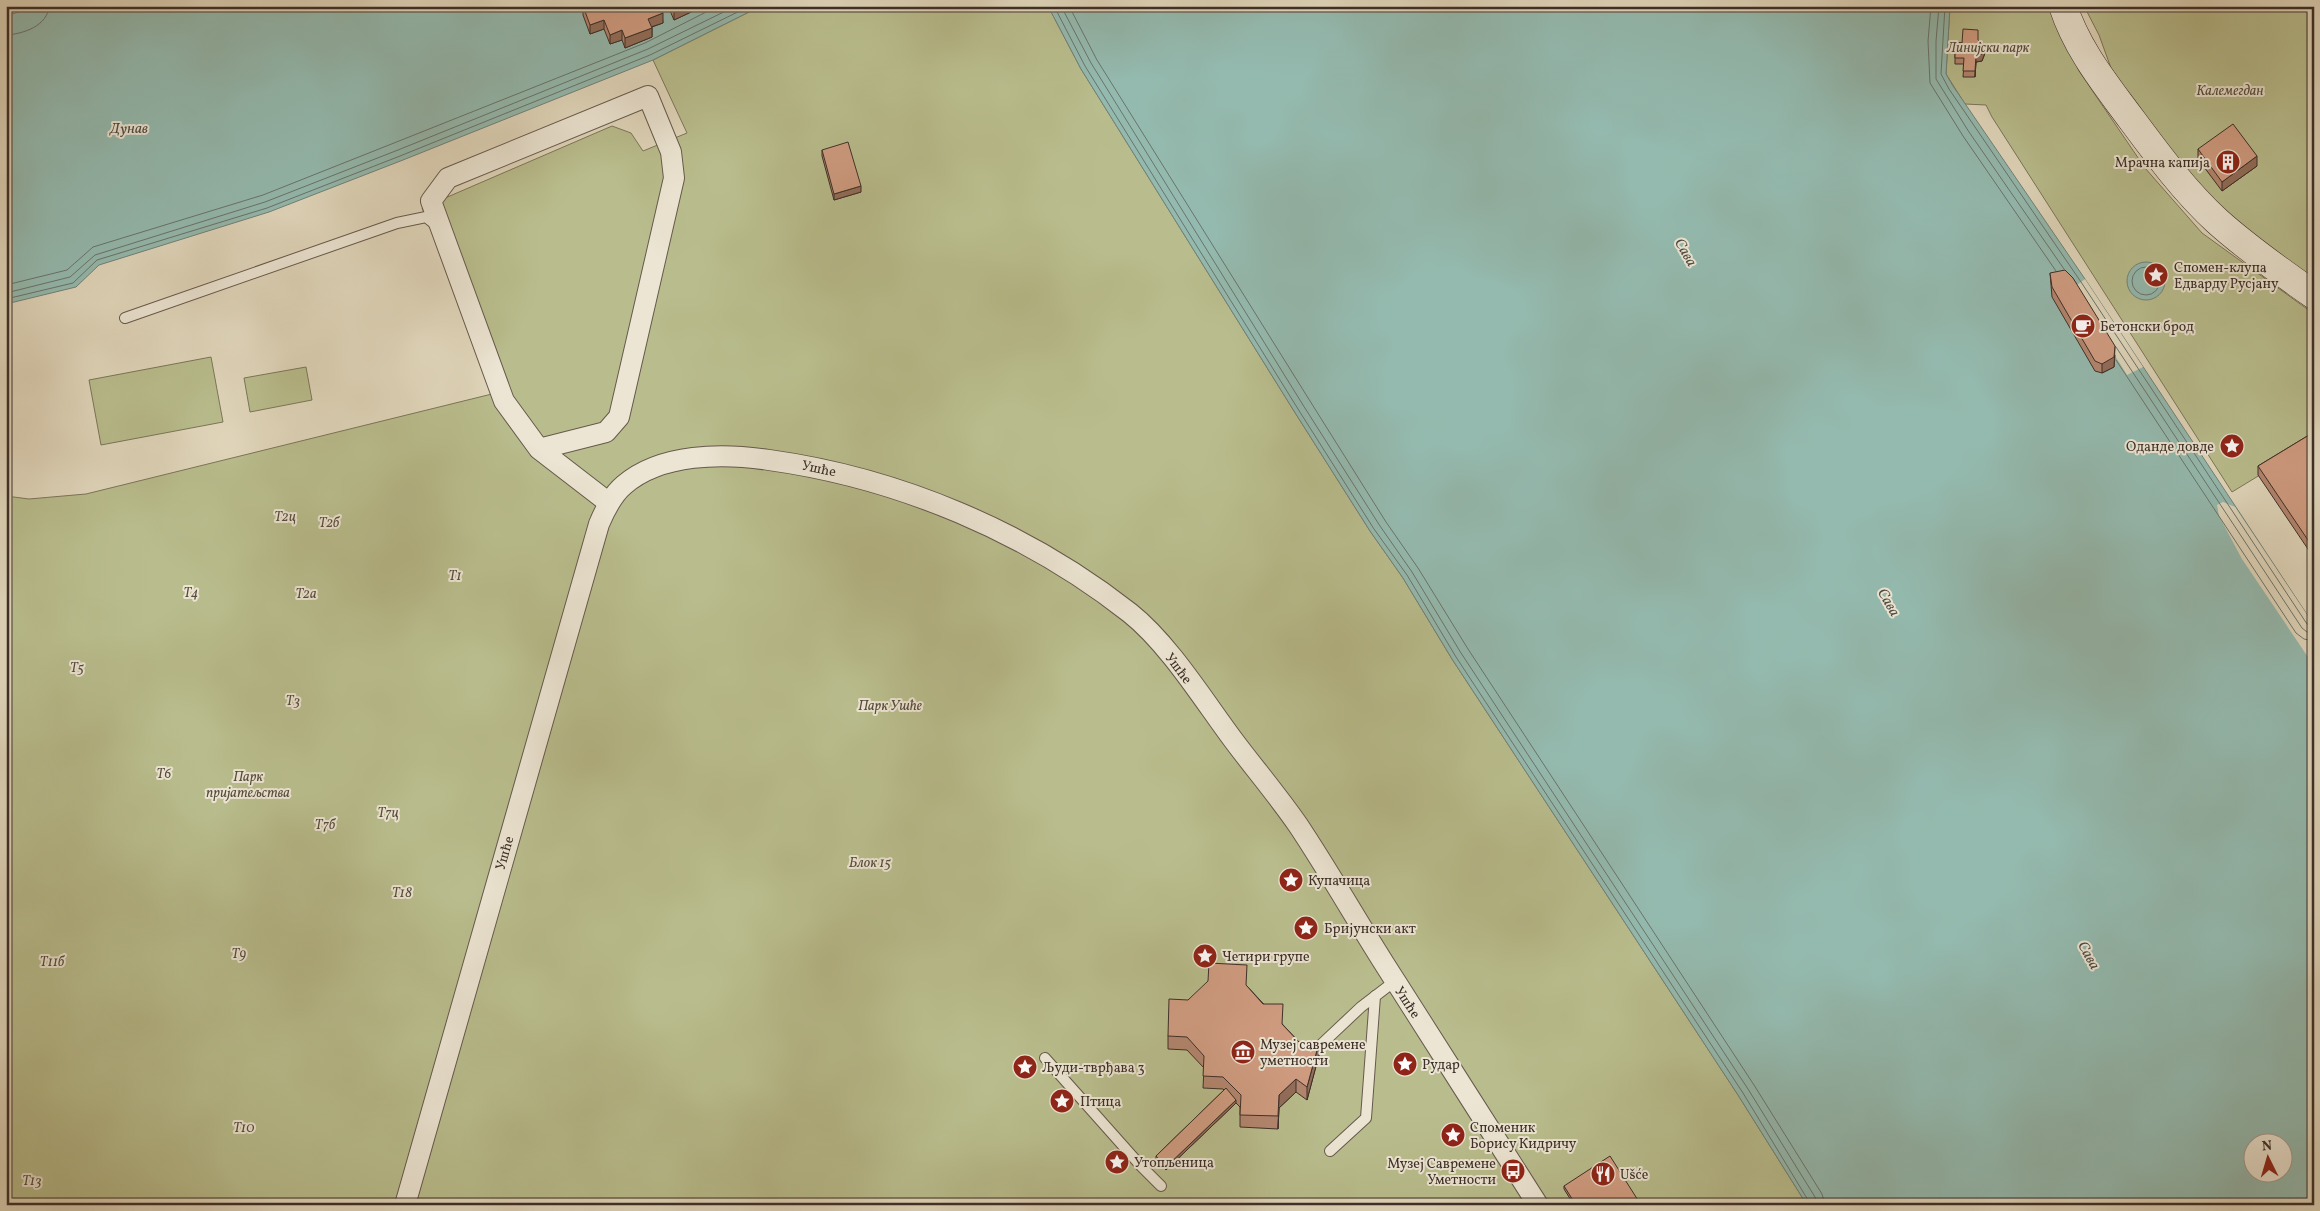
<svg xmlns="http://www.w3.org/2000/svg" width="2320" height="1211" font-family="Vollkorn,serif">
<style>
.green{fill:#b9bd8d;stroke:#7b765a}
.water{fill:#94baaf;stroke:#718279;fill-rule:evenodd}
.pier{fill:#e1d7bc}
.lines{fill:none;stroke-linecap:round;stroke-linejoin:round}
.shore{stroke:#68746c;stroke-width:1}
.lane-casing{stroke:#66594d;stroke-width:12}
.street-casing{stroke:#66594d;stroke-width:22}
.secondary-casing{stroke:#3d2f28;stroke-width:29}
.lane{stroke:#ece5d3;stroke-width:10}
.street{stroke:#ece5d3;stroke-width:20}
.secondary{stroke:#ece5d3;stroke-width:28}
.wall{fill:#b3866f;stroke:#3d2f28}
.shaded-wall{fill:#926d5a;stroke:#3d2f28}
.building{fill:#d09c81;stroke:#3d2f28}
.labels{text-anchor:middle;stroke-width:4;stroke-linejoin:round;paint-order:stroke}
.park-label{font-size:14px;font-style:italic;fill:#564b3c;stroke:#ece5d3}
.poi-label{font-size:14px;fill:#3d2f28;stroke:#ece5d3;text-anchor:start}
.street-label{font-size:14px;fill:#3d2f28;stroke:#ece5d3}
.water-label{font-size:15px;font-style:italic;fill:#4e4b43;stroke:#ece5d3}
</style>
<rect width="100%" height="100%" fill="#e1d7bc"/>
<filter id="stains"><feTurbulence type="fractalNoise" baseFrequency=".004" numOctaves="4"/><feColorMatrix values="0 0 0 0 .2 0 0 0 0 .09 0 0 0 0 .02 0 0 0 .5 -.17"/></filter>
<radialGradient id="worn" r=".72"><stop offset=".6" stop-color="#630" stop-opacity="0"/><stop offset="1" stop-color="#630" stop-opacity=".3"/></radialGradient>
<g class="green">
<path d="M761,6h287l33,63 213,342 76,120 33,47 49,81 286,436 69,110h-1801v-709l23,3 57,-5 414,-102 -78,-184 190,-82 19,7 12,18 44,-18 -34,-73z"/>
<path d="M1950,6h99l30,65 66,97 57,65 112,81v128l-82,50 -240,-375 -6,-12 -21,-1 -19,-30z"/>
<path d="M2084,6h230v278l-100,-79 -77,-99 -26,-38 -12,-33z"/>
<path d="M211,357l12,65 -122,23 -12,-65z"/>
<path d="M306,367l6,33 -62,12 -6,-34z"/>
</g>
<g class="water">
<path d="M37,6h724l-108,54 -250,100 -134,52 -170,53 -23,22 -70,17v-288z"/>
<path d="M1048,6h902l-4,68 7,12 132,193 229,346v580h-507l-69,-110 -286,-436 -49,-81 -33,-47 -76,-120 -213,-342zM2252,1144h30v30h-30z"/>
<circle cx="2146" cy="281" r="19"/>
</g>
<g class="pier">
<path d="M2085,279l58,88 -16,8 -54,-87z"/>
<path d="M2223,502l12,5 79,118v41l-72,-107 -23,-43 -2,-11z"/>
</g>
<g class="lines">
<g class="shore">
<path d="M1054,6l31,60 213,343 76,120 33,46 49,82 287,436 68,112"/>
<path d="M1061,6l30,57 212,342 77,121 32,46 49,81 287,436 67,108 2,8"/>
<path d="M1069,6l28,54 213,341 76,121 32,46 50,81 286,436 68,109 3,11"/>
<path d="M1931,6l-3,35 2,42 33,53 93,135"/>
<path d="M1939,6l-3,35v38l33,53 95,137"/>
<path d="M1945,6l-4,68 8,15 132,193 226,342 7,3"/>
<path d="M6,35c17,-1 42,-9 43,-29"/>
<circle cx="2146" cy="281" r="14"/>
<path d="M6,285l61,-15 26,-23 170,-52 131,-52 251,-100 73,-37"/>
<path d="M6,293l64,-16 25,-22 170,-53 133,-52 250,-101 88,-43"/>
<path d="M6,299l67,-16 24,-23 170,-52 133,-52 250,-101 100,-49"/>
<path d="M2116,347l186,281 5,4 7,1"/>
<path d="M2116,360l180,273 8,6 10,2"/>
</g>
<defs>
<g id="lane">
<path d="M125,318l272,-95 29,-6 10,8"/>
<path d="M1310,1055l51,-48 34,-26"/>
<path d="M1045,1058l96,108 20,20"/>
<path d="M1330,1151l36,-33 9,-122"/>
</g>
<g id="street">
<path d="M539,449l67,-17 13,-15 55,-239 -3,-26 -23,-56 -200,82 -17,23 73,200 35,48 70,54"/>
<path d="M405,1205l194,-681c6,-14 13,-29 25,-39 37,-32 99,-32 145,-25 130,18 258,72 361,153 39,31 74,88 104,128 21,28 44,55 64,84 34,51 64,105 98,157 47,75 95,148 142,223"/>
</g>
<path id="secondary" d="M2063,6c12,37 34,67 57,98 30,40 60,83 97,117 30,27 64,51 97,74"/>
</defs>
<use href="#lane" class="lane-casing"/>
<use href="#street" class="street-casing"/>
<use href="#secondary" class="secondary-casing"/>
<use href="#lane" class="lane"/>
<use href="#street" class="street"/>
<use href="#secondary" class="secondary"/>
</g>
<g class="wall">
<path d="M583,6h78l2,17 -11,4v10l-27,11 -3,-8 -12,4 -6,-15 -14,5 -7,-19z"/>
<path d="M668,6h36l-30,14z"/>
<path d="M1978,40l7,13 -3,8 -6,1 -1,15h-12l1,-13h-9v-22l7,1z"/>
<path d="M2198,149l59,17 -35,25 -24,-32z"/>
<path d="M822,150l39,42 -27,8 -12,-44z"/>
<path d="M2050,273l65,82 -1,12 -12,6 -7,-2 -43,-74z"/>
<path d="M2314,432v126l-56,-83v-9z"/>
<path d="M1246,985l53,57 20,13 -12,45 -11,-8 -17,16 -1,21 -38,-2v-20l-4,-4 -70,67 -10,-11v-3l68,-66 -1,-1 -20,-1 1,-20 -17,-18 -19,-1v-13l20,-36z"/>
<path d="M1564,1186l77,19h-67l-10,-16z"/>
</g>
<g class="shaded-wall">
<path d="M684,6h20l-30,14v-9z"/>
<path d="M663,13v10l-15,5v-9z"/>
<path d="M604,20v9l-14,5v-9z"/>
<path d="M652,28v9l-27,11v-10z"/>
<path d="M622,30v10l-12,4v-9z"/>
<path d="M1985,47v6l-3,8 -6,1 -1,15 1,-21z"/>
<path d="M2257,156v10l-35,25v-9z"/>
<path d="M861,186v6l-27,8v-6z"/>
<path d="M2115,346l-1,21 -12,6v-9z"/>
<path d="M1319,1043v12l-12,45v-13z"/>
<path d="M1296,1079v13l-17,16 -1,21 1,-34z"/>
<path d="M1236,1100v3l-70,67v-3z"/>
</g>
<g class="building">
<path d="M583,6h78l2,7 -15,6 4,9 -27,10 -3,-8 -12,5 -6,-15 -14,5z"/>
<path d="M672,6h12l-10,5z"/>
<path d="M1963,29l15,1v10l7,7 -3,7 -6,2 -1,15h-12l1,-13h-9v-16l7,1z"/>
<path d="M2233,124l24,32 -35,26 -24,-33z"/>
<path d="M848,142l13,44 -27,8 -12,-44z"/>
<path d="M2065,270l8,8 42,68 -1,11 -12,7 -7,-3 -43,-74 -2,-14z"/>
<path d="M2314,432v117l-56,-83z"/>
<path d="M1209,963l38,2 -1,20 17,19h20l-1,20 17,18 20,1 -12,44 -11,-8 -17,16 -1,21 -38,-1 1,-20 -18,-18 -20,-1 1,-20 -17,-19 -19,-1 1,-37 19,1 20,-19z"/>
<path d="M1226,1088l10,12 -70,67 -10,-11z"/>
<path d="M1610,1156l31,49h-65l-12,-19z"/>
</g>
<defs>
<symbol id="building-disc" viewBox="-11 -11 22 22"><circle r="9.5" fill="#8f2418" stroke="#ece5d3"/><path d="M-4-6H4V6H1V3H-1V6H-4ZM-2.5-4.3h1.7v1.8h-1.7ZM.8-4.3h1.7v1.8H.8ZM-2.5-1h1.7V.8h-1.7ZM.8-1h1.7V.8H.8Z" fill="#fff"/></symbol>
<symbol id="sight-disc" viewBox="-11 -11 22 22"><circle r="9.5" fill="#8f2418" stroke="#ece5d3"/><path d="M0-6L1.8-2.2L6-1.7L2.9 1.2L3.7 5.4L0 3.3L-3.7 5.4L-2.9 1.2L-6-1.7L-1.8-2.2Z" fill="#fff"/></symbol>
<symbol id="cafe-disc" viewBox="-11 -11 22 22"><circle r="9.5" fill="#8f2418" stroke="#ece5d3"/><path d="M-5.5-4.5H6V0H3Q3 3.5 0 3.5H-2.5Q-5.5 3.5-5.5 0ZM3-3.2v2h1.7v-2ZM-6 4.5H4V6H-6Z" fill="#fff"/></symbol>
<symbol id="museum-disc" viewBox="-11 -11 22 22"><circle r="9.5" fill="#8f2418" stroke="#ece5d3"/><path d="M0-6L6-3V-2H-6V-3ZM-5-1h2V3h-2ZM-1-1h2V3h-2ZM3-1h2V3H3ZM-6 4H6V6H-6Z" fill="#fff"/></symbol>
<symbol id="bus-disc" viewBox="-11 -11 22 22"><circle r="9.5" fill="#8f2418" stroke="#ece5d3"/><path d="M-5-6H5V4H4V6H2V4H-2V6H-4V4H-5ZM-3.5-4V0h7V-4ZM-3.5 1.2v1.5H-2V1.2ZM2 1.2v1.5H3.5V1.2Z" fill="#fff"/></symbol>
<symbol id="restaurant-disc" viewBox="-11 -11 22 22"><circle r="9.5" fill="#8f2418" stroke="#ece5d3"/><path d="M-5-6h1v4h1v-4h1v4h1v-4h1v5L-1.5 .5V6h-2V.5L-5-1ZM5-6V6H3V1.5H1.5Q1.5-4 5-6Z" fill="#fff"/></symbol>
</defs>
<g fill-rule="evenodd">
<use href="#building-disc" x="2214" y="148" width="28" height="28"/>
<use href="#sight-disc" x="2142" y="261" width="28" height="28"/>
<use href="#cafe-disc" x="2069" y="312" width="28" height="28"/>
<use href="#sight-disc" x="2218" y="432" width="28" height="28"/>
<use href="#sight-disc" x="1277" y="866" width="28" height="28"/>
<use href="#sight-disc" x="1292" y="914" width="28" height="28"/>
<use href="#sight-disc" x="1191" y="942" width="28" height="28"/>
<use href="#museum-disc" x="1229" y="1038" width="28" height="28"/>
<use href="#sight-disc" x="1391" y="1050" width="28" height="28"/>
<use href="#sight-disc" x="1011" y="1053" width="28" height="28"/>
<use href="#sight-disc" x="1048" y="1087" width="28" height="28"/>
<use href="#sight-disc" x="1439" y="1121" width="28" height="28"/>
<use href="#sight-disc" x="1103" y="1148" width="28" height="28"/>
<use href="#bus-disc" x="1499" y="1157" width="28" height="28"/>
<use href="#restaurant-disc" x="1589" y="1160" width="28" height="28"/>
</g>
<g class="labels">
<g class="park-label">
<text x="1988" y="52">Линијски парк</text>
<text x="2230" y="95">Калемегдан</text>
<text x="285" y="521">Т2ц</text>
<text x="329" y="527">Т2б</text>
<text x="455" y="580">Т1</text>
<text x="191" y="597">Т4</text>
<text x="306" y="598">Т2а</text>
<text x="77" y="672">Т5</text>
<text x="293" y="705">Т3</text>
<text x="890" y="710">Парк Ушће</text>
<text x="164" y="778">Т6</text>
<text x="248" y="781">Парк<tspan x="248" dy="16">пријатељства</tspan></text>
<text x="388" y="817">Т7ц</text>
<text x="325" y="829">Т7б</text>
<text x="870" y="867">Блок 15</text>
<text x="402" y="897">Т18</text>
<text x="239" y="958">Т9</text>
<text x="52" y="966">Т11б</text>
<text x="244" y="1132">Т10</text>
<text x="32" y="1185">Т13</text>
</g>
<g class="poi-label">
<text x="2210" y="167" text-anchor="end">Мрачна капија</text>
<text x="2174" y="272">Спомен-клупа<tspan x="2174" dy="16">Едварду Русјану</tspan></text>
<text x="2100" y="331">Бетонски брод</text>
<text x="2214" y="451" text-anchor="end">Оданде довде</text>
<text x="1308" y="885">Купачица</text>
<text x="1324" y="933">Бријунски акт</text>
<text x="1222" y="961">Четири групе</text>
<text x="1260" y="1049">Музеј савремене<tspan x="1260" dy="16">уметности</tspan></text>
<text x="1422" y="1069">Рудар</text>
<text x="1042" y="1072">Људи-тврђава 3</text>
<text x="1080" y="1106">Птица</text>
<text x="1470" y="1132">Споменик<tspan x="1470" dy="16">Борису Кидричу</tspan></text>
<text x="1134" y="1167">Утопљеница</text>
<text x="1496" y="1168" text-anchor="end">Музеј Савремене<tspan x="1496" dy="16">Уметности</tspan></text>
<text x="1620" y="1179">Ušće</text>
</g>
<g class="street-label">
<text transform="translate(819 468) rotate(12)" y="5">Ушће</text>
<text transform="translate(1179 668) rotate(53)" y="5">Ушће</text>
<text transform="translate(504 853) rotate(-74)" y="5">Ушће</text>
<text transform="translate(1408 1002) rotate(57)" y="5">Ушће</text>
</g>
<g class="water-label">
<text x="129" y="133">Дунав</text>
<text transform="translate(1686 252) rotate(60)" y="5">Сава</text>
<text transform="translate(1889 602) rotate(60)" y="5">Сава</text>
<text transform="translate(2089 955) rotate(61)" y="5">Сава</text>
</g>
</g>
<rect width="2320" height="1211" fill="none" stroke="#e1d7bc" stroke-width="25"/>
<rect x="8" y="8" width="2305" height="1196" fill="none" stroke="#3d2f28" stroke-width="2.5"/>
<rect x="12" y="12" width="2295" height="1186" fill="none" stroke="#3d2f28"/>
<g transform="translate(2268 1158) rotate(355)"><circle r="24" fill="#ece5d3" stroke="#a69c8f"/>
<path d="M0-4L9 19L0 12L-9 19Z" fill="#8f2418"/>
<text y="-8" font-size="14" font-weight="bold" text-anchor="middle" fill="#3d2f28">N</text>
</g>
<rect width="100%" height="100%" filter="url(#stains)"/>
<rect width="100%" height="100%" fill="url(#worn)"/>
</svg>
